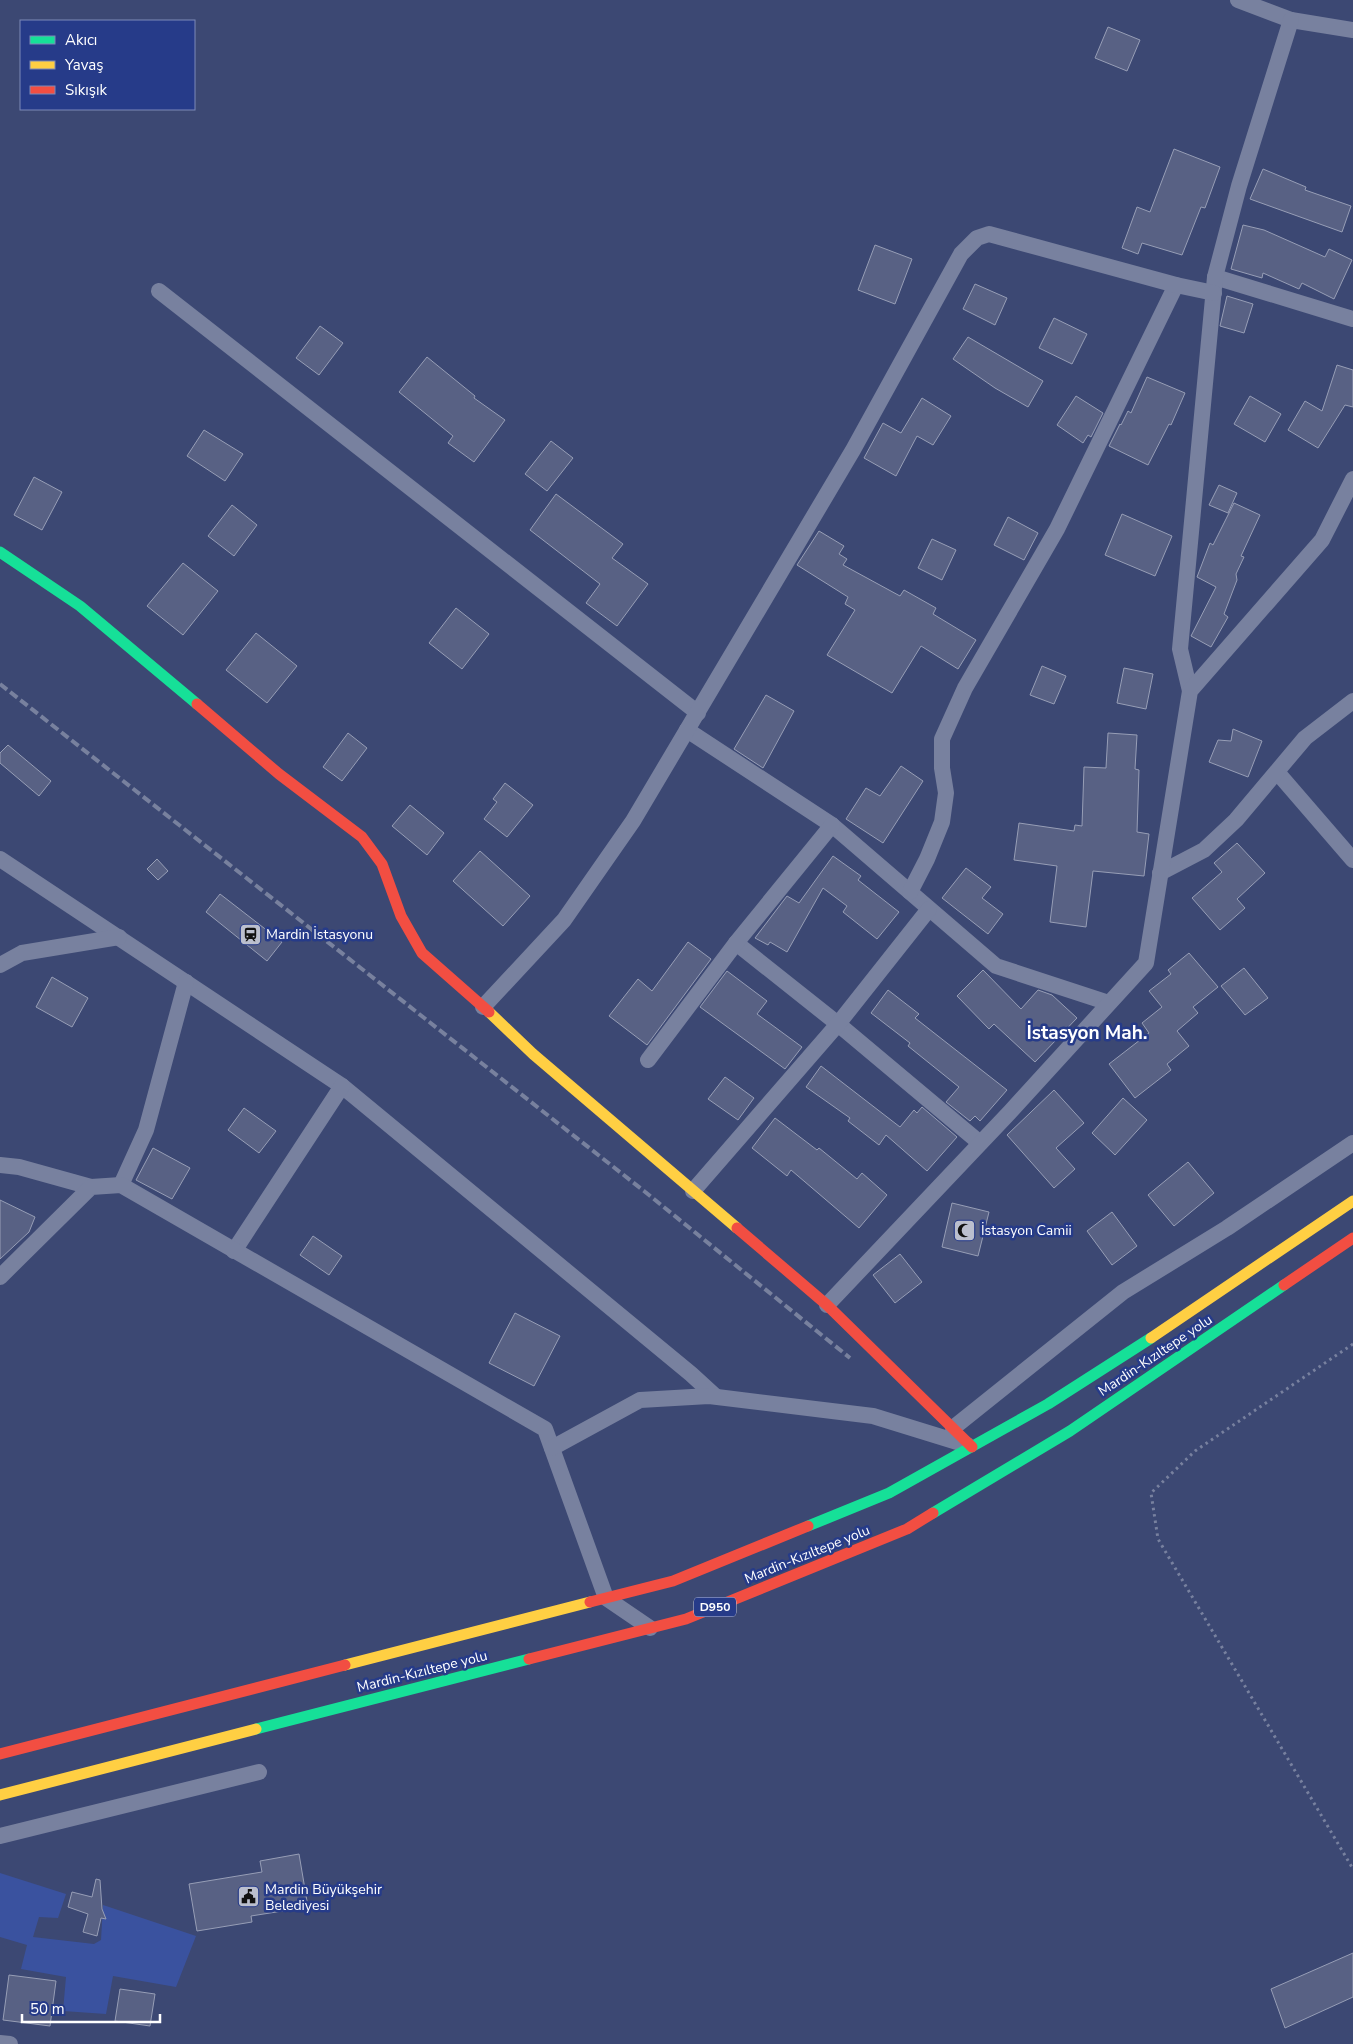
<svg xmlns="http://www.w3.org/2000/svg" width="1353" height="2044" font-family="'Nunito Sans',sans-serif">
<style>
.green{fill:#3a529f}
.building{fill:#586184;stroke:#979eb6}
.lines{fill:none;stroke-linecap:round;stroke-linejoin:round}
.path{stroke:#78819f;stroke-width:3;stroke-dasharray:2.5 4;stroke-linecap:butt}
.street{stroke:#78819f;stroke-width:16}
.fast{stroke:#16e098;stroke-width:11}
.slow{stroke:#ffcf43;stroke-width:11}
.jam{stroke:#f24e42;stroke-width:11}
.rail{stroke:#78819e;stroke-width:4;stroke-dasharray:9 4;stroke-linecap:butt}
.labels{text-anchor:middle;stroke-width:5;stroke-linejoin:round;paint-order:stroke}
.shield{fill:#263b89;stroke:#bec4dc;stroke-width:1}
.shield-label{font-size:12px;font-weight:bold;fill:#fff}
.poi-label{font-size:14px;fill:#fff;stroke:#263b89;text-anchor:start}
.street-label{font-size:14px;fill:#fff;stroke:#263b89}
.district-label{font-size:19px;font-weight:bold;fill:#fff;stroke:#263b89}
</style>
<rect width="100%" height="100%" fill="#3c4873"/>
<path class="green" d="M0,1873l66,21 -8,24 -19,-1 -6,20 61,7 7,-4 2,-35 93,31 -20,51 -63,-11 -7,38 -43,-3 3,-34 -45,-8 6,-24 -27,-8z"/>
<g class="building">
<path d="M1108,27l32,13 -13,31 -32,-13z"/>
<path d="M1174,149l46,18 -15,41 -4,-1 -19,48 -40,-12 -4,11 -16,-6 15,-41 13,5z"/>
<path d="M1263,169l43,18 -1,3 46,16 -9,26 -92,-33z"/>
<path d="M1243,225l21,5 61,27 4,-8 23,11 -18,39 -32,-16 -3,6 -36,-16 -1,5 -31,-9z"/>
<path d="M875,245l37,14 -17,45 -37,-14z"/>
<path d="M975,284l32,14 -12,27 -32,-16z"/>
<path d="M1227,296l26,8 -9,29 -24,-7z"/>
<path d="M1054,318l33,16 -15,30 -33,-16z"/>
<path d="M320,326l23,17 -24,32 -23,-17z"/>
<path d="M968,337l75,44 -15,26 -33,-19 -42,-29z"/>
<path d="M427,357l48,39 -1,2 31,22 -31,42 -26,-19 5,-7 -54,-44z"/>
<path d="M1337,365l16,5v37l-8,-2 -27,43 -30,-18 17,-29 17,10z"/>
<path d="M1147,377l38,16 -14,32 -2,-1 -21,41 -39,-19 11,-22 1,1 7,-14 3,2z"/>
<path d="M1076,396l27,17 -12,24 -3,-2 -5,8 -26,-18z"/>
<path d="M1250,396l31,18 -16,28 -31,-18z"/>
<path d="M922,398l29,18 -18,29 -16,-9 -21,40 -32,-18 19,-35 18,10z"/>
<path d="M204,430l39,24 -18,27 -38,-25z"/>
<path d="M551,441l22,17 -26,33 -22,-17z"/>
<path d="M34,477l28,15 -20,38 -28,-15z"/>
<path d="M1219,485l18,8 -9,20 -19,-8z"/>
<path d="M556,494l67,50 -11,14 36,26 -31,42 -31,-23 14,-19 -70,-54z"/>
<path d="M1234,503l26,12 -19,41 3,1 -8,17 1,6 -13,34 4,3 -17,30 -20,-11 25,-49 -19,-10 13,-34 3,2z"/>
<path d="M232,505l25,20 -23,31 -26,-20z"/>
<path d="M1122,514l50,22 -17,40 -50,-21z"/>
<path d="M1008,517l30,16 -14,27 -30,-15z"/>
<path d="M819,531l25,15 -5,8 8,5 -4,6 57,31 4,-6 32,18 -3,6 43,26 -18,29 -37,-23 -29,47 -65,-38 28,-45 -10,-6 3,-7 -51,-32z"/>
<path d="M932,539l24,11 -14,30 -24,-12z"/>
<path d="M183,563l35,28 -35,44 -36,-29z"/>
<path d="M456,608l33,26 -27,35 -33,-26z"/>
<path d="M256,633l41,33 -30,37 -41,-33z"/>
<path d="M1042,666l24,10 -12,28 -24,-9z"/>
<path d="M1124,668l29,6 -7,35 -29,-6z"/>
<path d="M766,695l28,16 -31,57 -29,-19z"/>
<path d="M1233,729l29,12 -14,36 -39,-15 9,-22 13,1z"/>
<path d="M348,733l19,15 -25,33 -19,-14z"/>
<path d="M1108,733l29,2 -2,34 4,1 -2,62 12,2 -5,42 -51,-5 -7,56 -36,-5 7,-56 -43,-6 5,-37 55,8 1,-6 7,1 2,-59 22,1z"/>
<path d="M8,745l43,36 -12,15 -39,-33v-10z"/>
<path d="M901,766l22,15 -40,62 -37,-24 20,-31 14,8z"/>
<path d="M505,783l28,22 -26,32 -23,-18 13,-17 -4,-3z"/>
<path d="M410,805l34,28 -17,22 -35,-29z"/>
<path d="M1237,843l28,30 -28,26 8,9 -25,22 -28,-32 30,-26 -8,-9z"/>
<path d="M480,851l50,45 -27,30 -50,-45z"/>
<path d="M833,856l28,20 -3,4 41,32 -22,27 -34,-27 4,-6 -24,-18 -36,64 -17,-10 -2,3 -13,-7 32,-42 12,7z"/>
<path d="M157,859l11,12 -10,9 -11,-11z"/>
<path d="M966,868l25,19 -9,11 21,16 -15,20 -46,-36z"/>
<path d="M220,894l62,48 -15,19 -61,-49z"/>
<path d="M688,942l23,17 -64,86 -38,-29 29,-37 14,12z"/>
<path d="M1189,953l29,34 -25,20 5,6 -21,18 12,15 -22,18 4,6 -36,28 -26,-34 40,-31 -7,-10 20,-16 -13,-16 22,-17 -3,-4z"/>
<path d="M1244,968l24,30 -23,17 -24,-29z"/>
<path d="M983,970l38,39 17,-19 14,5 25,23 -42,44 -41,-38 -5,5 -32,-33z"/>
<path d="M727,971l40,30 -10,13 45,33 -17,22 -85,-62z"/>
<path d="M52,977l36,21 -16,29 -36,-20z"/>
<path d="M888,990l31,24 -4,4 92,72 -27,31 -5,-5 -5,5 -24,-19 13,-15 -51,-41 2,-3 -39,-30z"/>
<path d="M821,1066l79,61 14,-17 3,3 5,-6 35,30 -30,34 -41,-36 -7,10 -31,-24 2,-3 -44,-31z"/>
<path d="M725,1077l29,21 -16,22 -30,-21z"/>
<path d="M1054,1090l30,33 -28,25 19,21 -21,19 -47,-53z"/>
<path d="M1123,1098l24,22 -32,35 -23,-22z"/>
<path d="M244,1108l32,23 -17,22 -31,-23z"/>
<path d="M775,1118l42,32 2,-2 38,31 5,-6 25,22 -28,33 -68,-58 -4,6 -35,-28z"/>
<path d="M153,1148l37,20 -18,31 -36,-19z"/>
<path d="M1188,1162l26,31 -40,33 -26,-31z"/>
<path d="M0,1200l35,17 -6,15 -29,27z"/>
<path d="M952,1203l37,9 -11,44 -36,-9z"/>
<path d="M1112,1212l25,34 -25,19 -25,-34z"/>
<path d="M313,1236l29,20 -13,19 -29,-20z"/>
<path d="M900,1254l22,28 -27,21 -22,-28z"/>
<path d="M515,1313l45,23 -26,50 -45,-23z"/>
<path d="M299,1854l9,53 -57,9 1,6 -55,9 -8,-47 73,-12 -2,-11z"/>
<path d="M96,1879l4,1 2,29 4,10 -5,-1 -4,18 -14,-4 5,-18 -20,-7 4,-15 20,5z"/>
<path d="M1353,1953v44l-68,31 -14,-39z"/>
<path d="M9,1975l47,6 -6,45 -47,-6z"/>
<path d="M120,1989l35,5 -5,32 -35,-5z"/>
</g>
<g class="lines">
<path class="path" d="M1353,1344l-158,107 -44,42 7,46 195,330"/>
<g class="street">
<path d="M1238,0l53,20 62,10"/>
<path d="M1215,277l138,42"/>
<path d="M159,291l539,422"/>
<path d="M1190,691l-10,-42 35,-372 24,-91 52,-166"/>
<path d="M687,730l145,95 164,141 113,37"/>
<path d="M1277,772l76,88"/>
<path d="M0,859l342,227 349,288 24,22"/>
<path d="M1160,873l44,-23 32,-30 69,-82 48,-37"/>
<path d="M910,892l17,-33 15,-37 4,-29 -4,-25v-29l23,-51 92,-159 119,-244"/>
<path d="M736,943l102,81 142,119"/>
<path d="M0,965l22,-12 97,-16"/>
<path d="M483,1007l81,-87 69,-99 220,-371 108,-196 16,-16 12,-4 187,51 38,8"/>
<path d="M648,1060l88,-117 96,-118"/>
<path d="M0,1165l19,2 72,20"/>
<path d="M121,1185l25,-55 40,-148"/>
<path d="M693,1191l145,-167 91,-115"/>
<path d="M234,1251l108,-165"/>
<path d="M0,1277l91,-90 30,-2 424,244 61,169 44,30"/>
<path d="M827,1305l183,-193 136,-149 44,-272 132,-151 31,-61"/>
<path d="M953,1428l170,-136 104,-64 126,-85"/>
<path d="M552,1448l88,-48 69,-4 164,20 94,29"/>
<path d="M0,1836l259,-64"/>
<path d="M0,2043l10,1"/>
</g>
<g class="fast">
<path d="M0,552l80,54 117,98"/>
<path d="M933,1513l137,-82 214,-146"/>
<path d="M808,1526l81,-33 159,-89 103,-66"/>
<path d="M256,1729l273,-70"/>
</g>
<g class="slow">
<path d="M489,1012l44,42 204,174"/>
<path d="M1151,1338l202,-137"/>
<path d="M345,1665l245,-63"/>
<path d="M0,1795l256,-66"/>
</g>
<g class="jam">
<path d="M197,704l82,70 83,63 20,27 19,52 21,37 67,59"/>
<path d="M737,1228l90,77 145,142"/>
<path d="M1284,1285l69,-47"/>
<path d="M590,1602l83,-21 135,-55"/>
<path d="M529,1659l157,-40 221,-90 26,-16"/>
<path d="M0,1754l345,-89"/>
</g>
<path class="rail" d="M0,684l644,507 206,167"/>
</g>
<defs>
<symbol id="station-square" viewBox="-11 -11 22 22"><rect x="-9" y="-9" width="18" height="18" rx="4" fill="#bbbfce" stroke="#263b89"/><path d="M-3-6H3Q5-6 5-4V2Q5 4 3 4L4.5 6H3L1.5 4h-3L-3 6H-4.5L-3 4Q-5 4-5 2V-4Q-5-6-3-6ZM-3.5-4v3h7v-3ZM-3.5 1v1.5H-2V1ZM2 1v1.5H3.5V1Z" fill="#111"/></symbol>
<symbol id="mosque-square" viewBox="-11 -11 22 22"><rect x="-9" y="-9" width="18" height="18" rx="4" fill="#bbbfce" stroke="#263b89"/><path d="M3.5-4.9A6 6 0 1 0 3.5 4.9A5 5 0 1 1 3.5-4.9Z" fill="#111"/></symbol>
<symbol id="civic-square" viewBox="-11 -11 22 22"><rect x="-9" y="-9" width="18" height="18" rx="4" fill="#bbbfce" stroke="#263b89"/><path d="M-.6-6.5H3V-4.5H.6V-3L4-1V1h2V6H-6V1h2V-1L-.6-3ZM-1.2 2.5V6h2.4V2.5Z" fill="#111"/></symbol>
</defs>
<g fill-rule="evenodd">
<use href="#station-square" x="238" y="922" width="25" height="25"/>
<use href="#mosque-square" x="952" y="1218" width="25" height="25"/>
<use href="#civic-square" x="236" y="1884" width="25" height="25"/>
</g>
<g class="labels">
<rect class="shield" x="694" y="1597.5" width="42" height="19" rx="4"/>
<g class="shield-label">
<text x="715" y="1611">D950</text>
</g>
<g class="poi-label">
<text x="266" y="939">Mardin İstasyonu</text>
<text x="981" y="1235">İstasyon Camii</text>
<text x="265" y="1894">Mardin Büyükşehir<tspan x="265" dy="16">Belediyesi</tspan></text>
</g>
<g class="street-label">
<text transform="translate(1155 1355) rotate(-34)" y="5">Mardin-Kızıltepe yolu</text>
<text transform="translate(807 1554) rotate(-22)" y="5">Mardin-Kızıltepe yolu</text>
<text transform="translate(422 1671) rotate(-14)" y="5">Mardin-Kızıltepe yolu</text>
</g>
<g class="district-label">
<text x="1087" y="1039">İstasyon Mah.</text>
</g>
</g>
<rect x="20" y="20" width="175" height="90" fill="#263b89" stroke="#7d89b8"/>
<rect x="30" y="36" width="25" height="8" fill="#16e098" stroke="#7d89b8"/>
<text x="65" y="45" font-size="15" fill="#ffffff">Akıcı</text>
<rect x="30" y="61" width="25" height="8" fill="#ffcf43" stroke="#7d89b8"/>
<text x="65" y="70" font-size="15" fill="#ffffff">Yavaş</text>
<rect x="30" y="86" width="25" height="8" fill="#f24e42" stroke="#7d89b8"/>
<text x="65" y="95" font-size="15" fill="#ffffff">Sıkışık</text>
<path d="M22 2014v8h138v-8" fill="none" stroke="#ffffff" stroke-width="2.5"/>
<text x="30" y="2014" font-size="15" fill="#ffffff" stroke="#263b89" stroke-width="4" paint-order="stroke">50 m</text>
</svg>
